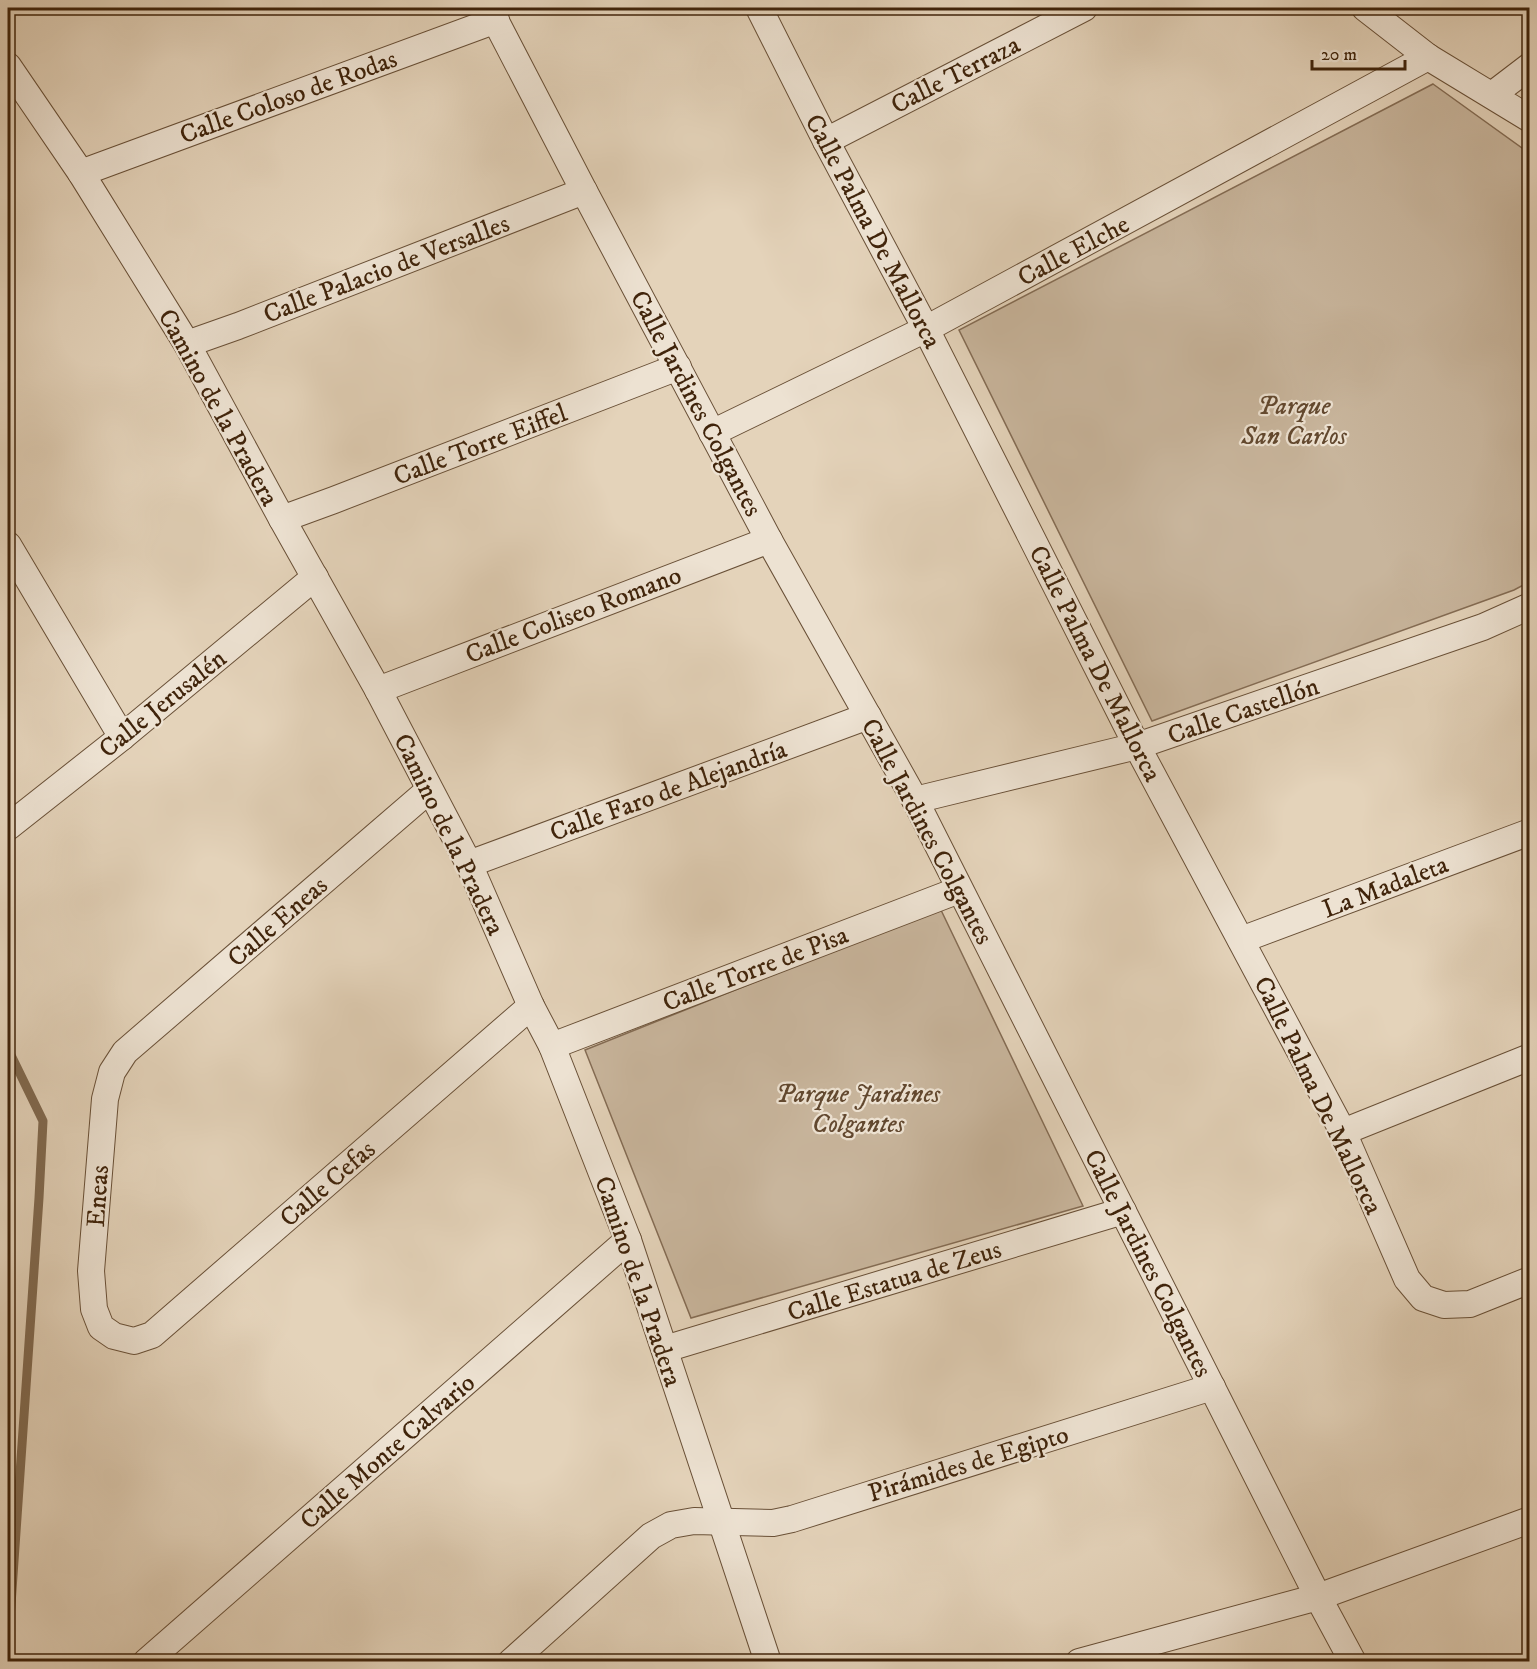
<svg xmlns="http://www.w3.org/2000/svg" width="1537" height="1669" font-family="'IM FELL DW Pica',serif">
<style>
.green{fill:#c8b59c;stroke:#846c54;stroke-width:1.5}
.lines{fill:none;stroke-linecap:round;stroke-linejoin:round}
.stream{stroke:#816a50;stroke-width:9}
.street-casing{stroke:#695037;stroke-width:28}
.street{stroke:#ede2d2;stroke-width:26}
.labels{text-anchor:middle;stroke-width:4.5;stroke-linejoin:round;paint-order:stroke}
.street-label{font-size:26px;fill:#40240b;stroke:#ede2d2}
.park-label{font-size:26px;font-style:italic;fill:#62482f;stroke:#ede2d2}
</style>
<rect width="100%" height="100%" fill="#e4d3ba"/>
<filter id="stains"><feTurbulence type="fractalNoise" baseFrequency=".00333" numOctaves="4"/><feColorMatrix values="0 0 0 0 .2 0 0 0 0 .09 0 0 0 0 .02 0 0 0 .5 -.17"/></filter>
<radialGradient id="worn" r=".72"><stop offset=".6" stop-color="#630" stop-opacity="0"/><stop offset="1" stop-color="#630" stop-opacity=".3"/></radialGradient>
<g class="green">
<path d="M1433,84l96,69v429l-15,8 -362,131 -193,-391z"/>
<path d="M940,908l143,298 -392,112 -106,-268z"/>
</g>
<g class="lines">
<path class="stream" d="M8,1049l35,72 -4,77 -31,450"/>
<defs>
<g id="street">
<path d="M489,8l95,183 185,349 146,260 403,797 35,65"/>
<path d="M759,8l67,133 100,188 211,417 206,386 64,147 16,19 21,7 26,-1 60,-24"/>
<path d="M1365,8l63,49 102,62"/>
<path d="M8,66l73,107 106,171 95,175 96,171 91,174 62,142 21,40 76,194 140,422"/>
<path d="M1492,95l38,-29"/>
<path d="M826,141l258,-133"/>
<path d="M81,173l415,-153"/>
<path d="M187,344l51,-18 346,-135"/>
<path d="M712,433l214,-104 502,-272"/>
<path d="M282,519l52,-19 344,-133"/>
<path d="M8,545l114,192"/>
<path d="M378,690l391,-150"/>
<path d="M429,790l-304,262 -13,20 -7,27 -14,172 3,38 7,18 13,9 20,5 18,-6 379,-329"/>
<path d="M915,800l222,-54 346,-119 47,-21"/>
<path d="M8,827l114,-90 193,-160"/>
<path d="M469,864l399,-148"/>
<path d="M1241,940l289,-108"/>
<path d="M552,1046l407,-156"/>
<path d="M1343,1132l187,-75"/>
<path d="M665,1349l458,-138"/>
<path d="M146,1662l482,-422"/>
<path d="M511,1662l140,-126 20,-11 23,-4 79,2 19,-4 420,-132"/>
<path d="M1079,1662l239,-65 212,-77"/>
</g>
</defs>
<use href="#street" class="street-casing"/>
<use href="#street" class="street"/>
</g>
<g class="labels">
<g class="street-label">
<text transform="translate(955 74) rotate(-27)" y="9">Calle Terraza</text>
<text transform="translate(288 96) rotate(-20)" y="9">Calle Coloso de Rodas</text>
<text transform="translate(874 231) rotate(62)" y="9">Calle Palma De Mallorca</text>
<text transform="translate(1073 250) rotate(-28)" y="9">Calle Elche</text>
<text transform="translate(386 268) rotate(-21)" y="9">Calle Palacio de Versalles</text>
<text transform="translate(697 403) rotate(62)" y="9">Calle Jardines Colgantes</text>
<text transform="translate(219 407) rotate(61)" y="9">Camino de la Pradera</text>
<text transform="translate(480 444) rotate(-21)" y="9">Calle Torre Eiffel</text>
<text transform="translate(573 614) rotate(-21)" y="9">Calle Coliseo Romano</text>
<text transform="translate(1096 663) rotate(63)" y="9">Calle Palma De Mallorca</text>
<text transform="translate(162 703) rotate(-39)" y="9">Calle Jerusalén</text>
<text transform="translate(1243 710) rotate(-19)" y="9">Calle Castellón</text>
<text transform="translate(668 790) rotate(-20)" y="9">Calle Faro de Alejandría</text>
<text transform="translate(928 831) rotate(62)" y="9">Calle Jardines Colgantes</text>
<text transform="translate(450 834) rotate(64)" y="9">Camino de la Pradera</text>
<text transform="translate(1385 886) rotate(-21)" y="9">La Madaleta</text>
<text transform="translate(277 921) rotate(-41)" y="9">Calle Eneas</text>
<text transform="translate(755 968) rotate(-21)" y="9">Calle Torre de Pisa</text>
<text transform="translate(1319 1095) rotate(64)" y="9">Calle Palma De Mallorca</text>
<text transform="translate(327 1183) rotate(-41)" y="9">Calle Cefas</text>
<text transform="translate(97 1196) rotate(-86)" y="9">Eneas</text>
<text transform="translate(1149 1263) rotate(63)" y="9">Calle Jardines Colgantes</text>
<text transform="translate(894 1280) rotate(-17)" y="9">Calle Estatua de Zeus</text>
<text transform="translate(639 1281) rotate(71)" y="9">Camino de la Pradera</text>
<text transform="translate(387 1451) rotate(-41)" y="9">Calle Monte Calvario</text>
<text transform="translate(968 1463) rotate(-17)" y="9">Pirámides de Egipto</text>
</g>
<g class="park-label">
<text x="1294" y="414">Parque<tspan x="1294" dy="30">San Carlos</tspan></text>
<text x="858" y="1102">Parque Jardines<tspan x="858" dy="30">Colgantes</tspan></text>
</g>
</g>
<rect width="1537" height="1669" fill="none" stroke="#e4d3ba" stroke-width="30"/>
<rect x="9" y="9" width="1519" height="1651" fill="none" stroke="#40240b" stroke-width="3"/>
<rect x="15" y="15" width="1507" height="1639" fill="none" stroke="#40240b" stroke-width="1.5"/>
<path d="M1312 60v9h93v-9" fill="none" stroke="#40240b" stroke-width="3"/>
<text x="1321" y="60" font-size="18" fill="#40240b" stroke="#ede2d2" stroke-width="4.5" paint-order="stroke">20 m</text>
<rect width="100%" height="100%" filter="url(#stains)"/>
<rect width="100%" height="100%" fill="url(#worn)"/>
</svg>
